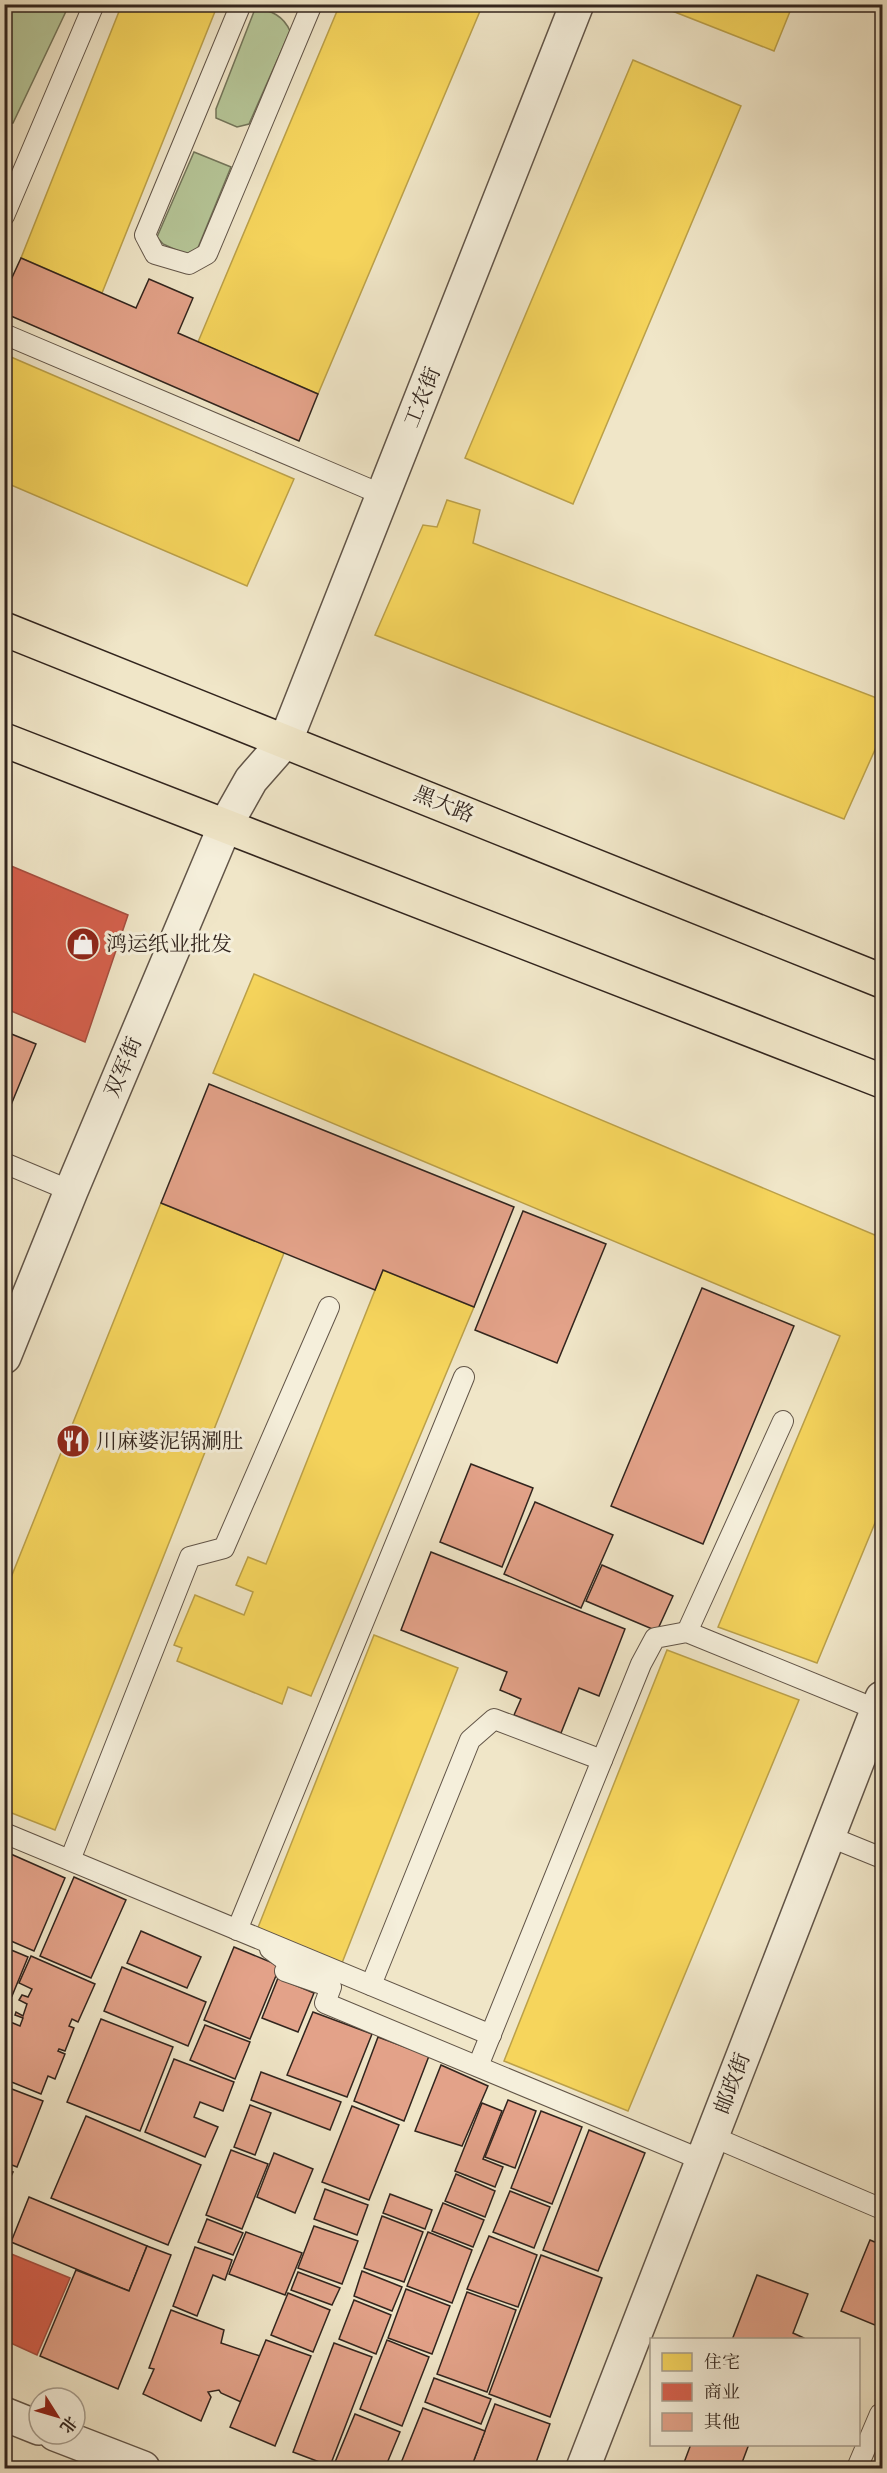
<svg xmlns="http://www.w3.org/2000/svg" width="887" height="2473" font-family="'Libre Bodoni','Noto Serif SC',serif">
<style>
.green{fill:#b6c698;stroke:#74765b;stroke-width:1.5}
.homes{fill:#f6d55c;stroke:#bba049;stroke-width:1.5}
.shops{fill:#d6604d;stroke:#a54e3f;stroke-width:1.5}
.building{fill:#e3a289;stroke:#32251e;stroke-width:1.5}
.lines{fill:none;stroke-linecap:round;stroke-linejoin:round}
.service-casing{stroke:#625548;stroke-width:22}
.minor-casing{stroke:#625548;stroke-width:36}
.tertiary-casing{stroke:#625548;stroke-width:36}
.trunk-casing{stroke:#32251e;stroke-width:36}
.service{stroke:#f5efdb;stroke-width:20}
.minor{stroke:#f5efdb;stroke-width:33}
.tertiary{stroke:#f5efdb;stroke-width:33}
.trunk{stroke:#f0e6c8;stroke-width:33}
.labels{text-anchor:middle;stroke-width:6;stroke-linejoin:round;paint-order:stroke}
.street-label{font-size:21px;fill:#32251e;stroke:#f5efdb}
.poi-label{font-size:21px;fill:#32251e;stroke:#f5efdb;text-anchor:start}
</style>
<rect width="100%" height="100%" fill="#f0e6c8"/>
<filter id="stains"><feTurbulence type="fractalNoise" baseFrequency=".00333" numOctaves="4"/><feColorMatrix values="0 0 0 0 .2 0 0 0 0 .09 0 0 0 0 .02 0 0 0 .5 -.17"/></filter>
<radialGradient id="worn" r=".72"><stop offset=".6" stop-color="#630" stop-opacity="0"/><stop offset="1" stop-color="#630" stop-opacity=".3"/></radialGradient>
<g class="green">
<path d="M5,4l64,1 -56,118 -8,1z"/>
<path d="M255,9c16,0 29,8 35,22l-41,93 -12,3 -21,-9v-9z"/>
<path d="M194,152l37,15 -34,83 -12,4 -22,-10 -6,-7z"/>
</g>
<g class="homes">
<path d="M122,4h96l-116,289 -81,-35z"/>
<path d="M340,4h143l-165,390 -120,-52z"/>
<path d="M663,4h130l-19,47 -112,-44z"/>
<path d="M633,60l108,46 -168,398 -108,-46z"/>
<path d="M4,354l290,125 -47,107 -243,-104z"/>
<path d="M447,500l33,10 -7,33 409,157v34l-38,85 -469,-184 48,-110 14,2z"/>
<path d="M254,974l628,264v268l-65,157 -99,-36 122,-291 -627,-263z"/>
<path d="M161,1203l123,50 -229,577 -51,-20v-215z"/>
<path d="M383,1270l91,37 -163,389 -23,-9 -6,17 -105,-43 5,-13 -8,-3 21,-50 49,20 9,-23 -17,-7 12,-28 18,7z"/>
<path d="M374,1635l84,33 -116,295 -85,-33z"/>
<path d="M667,1650l132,50 -171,411 -124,-50z"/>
</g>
<g class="shops">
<path d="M4,863l124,52 -43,127 -81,-34z"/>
<path d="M4,2251l66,27 -33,77 -33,-15z"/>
</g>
<g class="building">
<path d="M21,258l115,50 13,-29 44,19 -15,35 140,61 -19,47 -295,-128v-18z"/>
<path d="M4,1031l32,13 -32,78z"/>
<path d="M209,1084l305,123 -40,100 -91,-37 -8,20 -214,-87z"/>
<path d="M523,1211l83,33 -49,119 -82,-33z"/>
<path d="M702,1288l92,38 -91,218 -92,-38z"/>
<path d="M471,1464l62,24 -31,79 -62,-25z"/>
<path d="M535,1502l78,33 -32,73 -77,-34z"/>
<path d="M431,1552l194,77 -26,67 -20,-8 -18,45 -47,-18 7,-16 -21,-9 7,-18 -106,-42z"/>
<path d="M602,1565l71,31 -16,35 -71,-30z"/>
<path d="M4,1851l61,27 -31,73 -30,-13z"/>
<path d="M74,1877l52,23 -35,78 -51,-22z"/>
<path d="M141,1931l60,26 -14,31 -60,-25z"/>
<path d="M4,1947l24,10 -16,39 -8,-3z"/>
<path d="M234,1947l46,19 -30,73 -46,-19z"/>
<path d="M31,1956l64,28 -17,38 -6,-3 -3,7 5,2 -9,23 -6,-2 -1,2 7,3 -10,25 -7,-3 -7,18 -37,-15v-49l4,-9 12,5 3,-8 -8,-3 1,-3 7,4 4,-12 -8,-4 3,-5 6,2 4,-8 -13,-6z"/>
<path d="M122,1967l84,35 -18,44 -84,-35z"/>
<path d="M278,1978l36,15 -16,39 -36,-14z"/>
<path d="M313,2012l59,22 -25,63 -60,-22z"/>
<path d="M101,2019l72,28 -33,84 -73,-29z"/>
<path d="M205,2025l45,17 -15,37 -45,-19z"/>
<path d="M378,2037l51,19 -25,65 -50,-20z"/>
<path d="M174,2059l60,23 -11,29 -23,-9 -6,15 24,10 -13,30 -60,-25z"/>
<path d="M441,2065l47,21 -26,60 -47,-15z"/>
<path d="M261,2072l80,30 -11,28 -79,-30z"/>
<path d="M4,2086l39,15 -26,66 -13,-5z"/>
<path d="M508,2100l28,11 -21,57 -30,-11z"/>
<path d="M482,2103l20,8 -19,48 20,8 -8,20 -40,-16z"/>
<path d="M250,2105l21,8 -16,42 -21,-8z"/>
<path d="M352,2106l47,19 -30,75 -47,-18z"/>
<path d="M541,2111l41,16 -30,77 -41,-16z"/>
<path d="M86,2116l115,49 -33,80 -117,-47z"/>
<path d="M589,2130l56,23 -47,118 -55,-21z"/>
<path d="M231,2150l37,14 -26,65 -36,-14z"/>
<path d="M274,2153l39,16 -18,44 -38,-16z"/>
<path d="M4,2169l9,3 -9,20z"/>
<path d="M456,2174l39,17 -10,26 -40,-16z"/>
<path d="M325,2189l43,16 -11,30 -43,-16z"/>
<path d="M510,2191l40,16 -16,41 -41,-16z"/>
<path d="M390,2194l42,16 -7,19 -42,-16z"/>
<path d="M29,2197l118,49 -18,45 -118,-49z"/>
<path d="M443,2203l41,17 -11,27 -41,-16z"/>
<path d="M382,2216l41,16 -19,50 -40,-14z"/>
<path d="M207,2219l36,14 -10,22 -35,-13z"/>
<path d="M314,2226l44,15 -16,43 -44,-16z"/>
<path d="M246,2232l56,21 -17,42 -56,-21z"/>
<path d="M428,2232l44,18 -20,53 -45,-17z"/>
<path d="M489,2236l48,19 -19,52 -51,-18z"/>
<path d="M870,2240l12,5v83l-41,-17z"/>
<path d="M147,2246l24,9 -53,134 -78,-33 36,-86 53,21z"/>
<path d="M195,2247l37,13 -7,20 -12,-5 -16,41 -24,-10z"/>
<path d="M541,2255l61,23 -52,139 -61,-23z"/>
<path d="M362,2271l40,16 -10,24 -38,-15z"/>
<path d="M298,2272l42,16 -8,17 -41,-15z"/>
<path d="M757,2275l51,19 -15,39 11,5v2h-72z"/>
<path d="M406,2289l44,17 -18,48 -44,-16z"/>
<path d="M467,2292l49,18 -29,82 -50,-18z"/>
<path d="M288,2293l42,17 -17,42 -42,-17z"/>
<path d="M354,2300l37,15 -15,39 -37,-15z"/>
<path d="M171,2310l53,20 -3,13 39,13 -19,46 -20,-9 -2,-3 -11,2 3,5 -10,24 -58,-27 11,-25 -5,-1z"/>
<path d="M266,2340l45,16 -36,90 -45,-19z"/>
<path d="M387,2340l42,17 -27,69 -42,-17z"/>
<path d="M334,2343l38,14 -42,109 -37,-14z"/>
<path d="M434,2378l57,21 -10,25 -56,-22z"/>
<path d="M495,2404l55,20 -16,44h-63z"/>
<path d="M423,2408l62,23 -14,37h-72z"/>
<path d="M355,2414l45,18 -15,36 -52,-1z"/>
<path d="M691,2444h58l-9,24h-58z"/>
</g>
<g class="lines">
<defs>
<g id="service">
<path d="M241,4l-96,231 10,19 34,10 18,-10 105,-250"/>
<path d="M4,216l90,-212"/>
<path d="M4,334l379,161"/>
<path d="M4,1163l67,28"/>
<path d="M687,1632l96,-211"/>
<path d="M4,1833l487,202"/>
<path d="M828,1836l54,22"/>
<path d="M70,1860l120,-303 34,-9 105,-241"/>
<path d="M237,1930l227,-553"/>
<path d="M270,1949l19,14 -4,8 46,16 -6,16 377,157"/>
<path d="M371,1985l99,-245 24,-21 108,41"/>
<path d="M478,2066l163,-402 14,-26 32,-6 191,78"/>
<path d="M711,2136l171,73"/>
<path d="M857,2468l23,-54"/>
</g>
<path id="minor" d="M583,2468l299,-770"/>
<g id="tertiary">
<path d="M4,1357l67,-166 154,-365 26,-46 35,-40 291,-736"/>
<path d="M4,2414l35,14"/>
<path d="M55,2434l88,34"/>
</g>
<g id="trunk">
<path d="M4,629l878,352"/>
<path d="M4,740l878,341"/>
</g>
</defs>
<use href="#service" class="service-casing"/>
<use href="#minor" class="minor-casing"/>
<use href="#tertiary" class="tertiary-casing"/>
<use href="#trunk" class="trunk-casing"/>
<use href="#service" class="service"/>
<use href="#minor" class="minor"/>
<use href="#tertiary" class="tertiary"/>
<use href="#trunk" class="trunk"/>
</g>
<defs>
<symbol id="shop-disc" viewBox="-11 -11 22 22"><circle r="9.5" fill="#8f2418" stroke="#f5efdb"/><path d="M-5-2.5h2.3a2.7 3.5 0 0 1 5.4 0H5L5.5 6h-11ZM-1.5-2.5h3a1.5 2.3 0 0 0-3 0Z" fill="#fff"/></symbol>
<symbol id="restaurant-disc" viewBox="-11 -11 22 22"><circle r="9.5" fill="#8f2418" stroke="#f5efdb"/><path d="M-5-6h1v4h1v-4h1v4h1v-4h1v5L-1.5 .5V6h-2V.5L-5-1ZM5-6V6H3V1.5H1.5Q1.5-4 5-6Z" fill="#fff"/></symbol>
</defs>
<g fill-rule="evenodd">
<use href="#shop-disc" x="64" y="925" width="38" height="38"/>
<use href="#restaurant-disc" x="54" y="1422" width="38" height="38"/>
</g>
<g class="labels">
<g class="street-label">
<text transform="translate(422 397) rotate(-68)" y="7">工农街</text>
<text transform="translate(444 804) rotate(22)" y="7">黑大路</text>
<text transform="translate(123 1067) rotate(-67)" y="7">双军街</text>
<text transform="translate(732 2083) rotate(-69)" y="7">邮政街</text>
</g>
<g class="poi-label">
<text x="106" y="951">鸿运纸业批发</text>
<text x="96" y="1448">川麻婆泥锅涮肚</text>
</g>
</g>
<rect width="887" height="2473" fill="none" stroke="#f0e6c8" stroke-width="24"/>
<rect x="6" y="6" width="875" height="2461" fill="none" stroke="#32251e" stroke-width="3"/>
<rect x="12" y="12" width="863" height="2449" fill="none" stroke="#32251e" stroke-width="1.5"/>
<rect x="650" y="2338" width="210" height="108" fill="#f5efdb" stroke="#a79e8f" stroke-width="1.5"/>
<rect x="662" y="2353" width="30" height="18" fill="#f6d55c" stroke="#a79e8f" stroke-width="1.5"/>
<text x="704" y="2368" font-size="18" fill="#32251e">住宅</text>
<rect x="662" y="2383" width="30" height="18" fill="#d6604d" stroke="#a79e8f" stroke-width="1.5"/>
<text x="704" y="2398" font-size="18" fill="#32251e">商业</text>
<rect x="662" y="2413" width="30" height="18" fill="#e3a289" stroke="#a79e8f" stroke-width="1.5"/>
<text x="704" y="2428" font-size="18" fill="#32251e">其他</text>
<g transform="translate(57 2416) rotate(127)"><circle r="28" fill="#f5efdb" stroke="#a79e8f" stroke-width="1.5"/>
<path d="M0-4.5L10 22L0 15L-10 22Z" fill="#8f2418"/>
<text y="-9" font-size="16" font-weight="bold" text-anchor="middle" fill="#32251e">北</text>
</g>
<rect width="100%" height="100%" filter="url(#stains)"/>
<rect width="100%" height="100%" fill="url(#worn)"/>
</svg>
